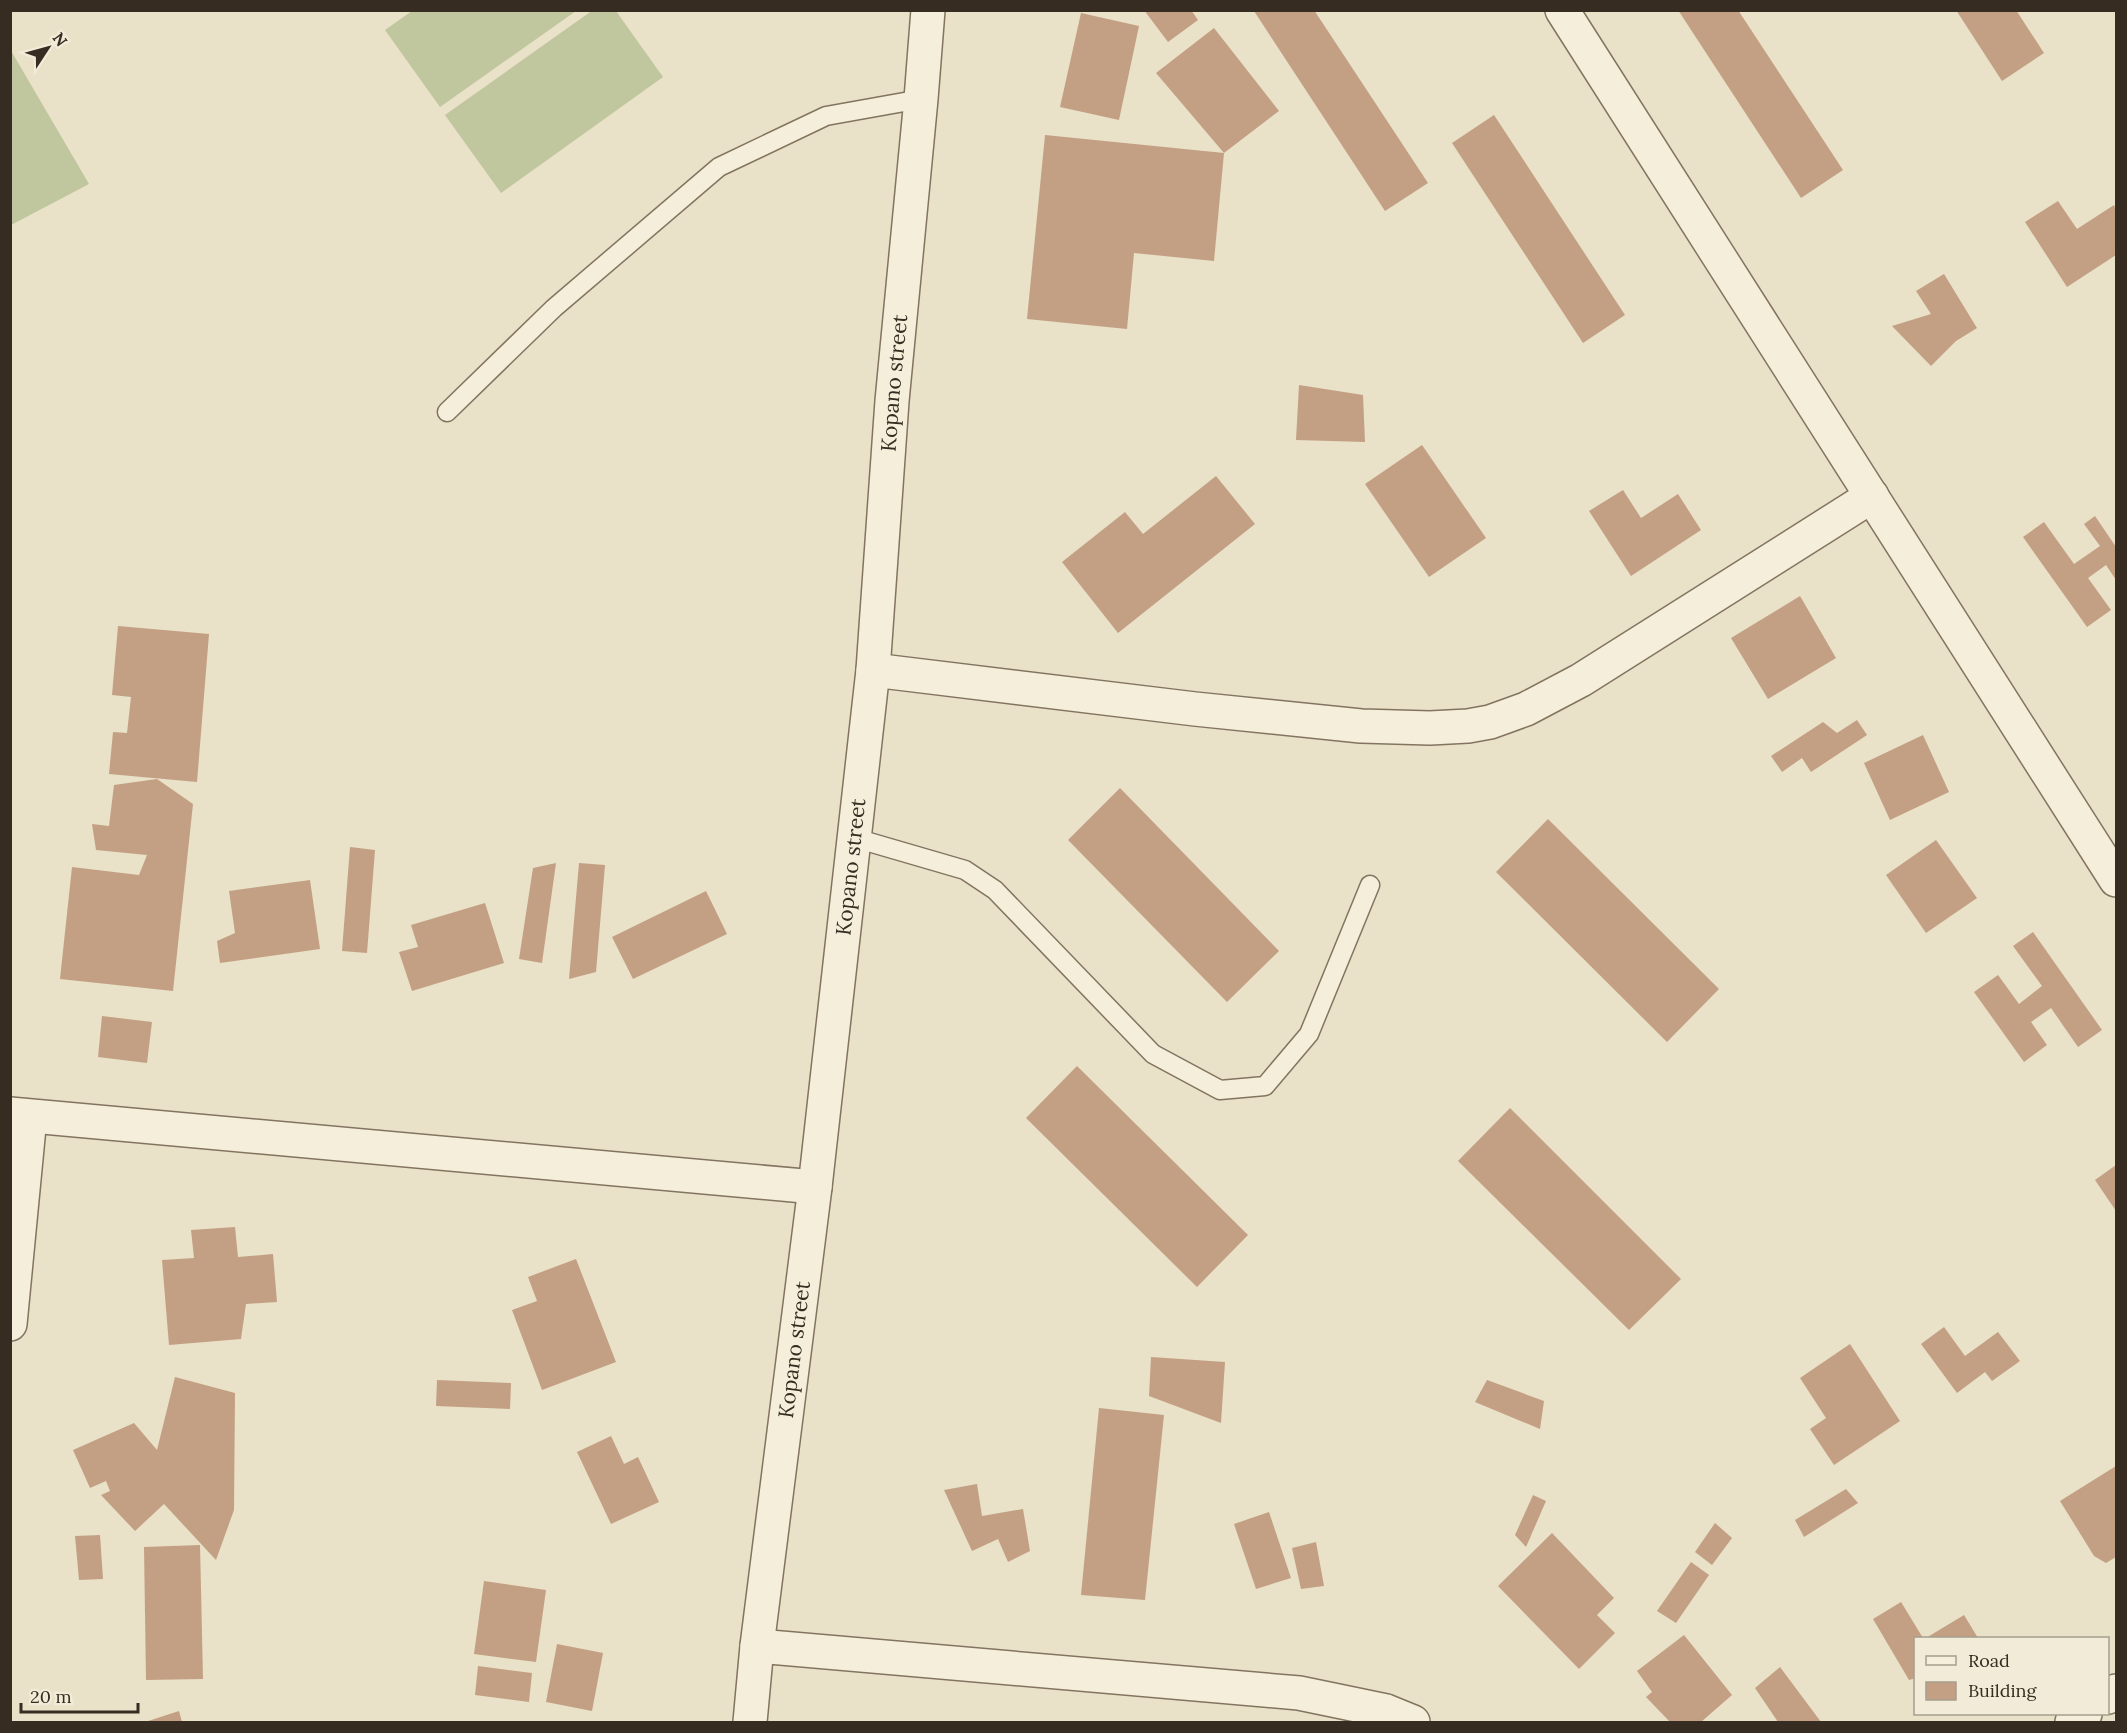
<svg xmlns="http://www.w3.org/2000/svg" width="2127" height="1733" font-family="Lora,serif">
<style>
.pitch{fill:#c0c69d}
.building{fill:#c3a083}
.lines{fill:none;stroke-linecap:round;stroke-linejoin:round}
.lane-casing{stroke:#83745f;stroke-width:21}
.street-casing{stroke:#83745f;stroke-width:36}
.lane{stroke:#f5eedb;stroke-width:18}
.street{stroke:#f5eedb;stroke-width:33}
.labels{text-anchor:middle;stroke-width:6;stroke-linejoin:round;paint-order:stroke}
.street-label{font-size:21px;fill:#362c21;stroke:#f2ebd7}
</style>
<rect width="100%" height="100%" fill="#e9e1c8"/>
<g class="pitch">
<path d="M593,10l23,1 47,66 -162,116 -56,-78z"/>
<path d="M412,11v-1l164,1 -136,96 -55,-77z"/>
<path d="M10,49l79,135 -78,41h-1z"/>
</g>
<g class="building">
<path d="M1144,10h47l7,10 -30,22z"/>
<path d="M1255,10h59l114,173 -43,28 -131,-200z"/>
<path d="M1678,10h60l105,160 -42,28z"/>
<path d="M1956,10h60l28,43 -42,28z"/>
<path d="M1081,13l58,13 -20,94 -59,-13z"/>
<path d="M1214,28l65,83 -55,42 -10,108 -80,-8 -7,76 -100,-10 18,-184 179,18 -68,-80z"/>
<path d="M1494,115l131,200 -42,28 -131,-200z"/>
<path d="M2058,201l19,28 37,-24 2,5v45l-49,32 -42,-65z"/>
<path d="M1944,274l33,54 -21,13 -25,25 -39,-40 39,-12 -15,-23z"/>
<path d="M1299,385l64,10 2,47 -69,-2z"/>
<path d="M1422,445l64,93 -57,39 -64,-93z"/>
<path d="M1216,476l39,48 -137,109 -56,-71 63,-50 18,22z"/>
<path d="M1623,490l18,28 37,-24 23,36 -70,46 -42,-65z"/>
<path d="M2095,516l21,31v33l-10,-15 -18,13 23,32 -24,17 -64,-90 21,-15 30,42 26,-18 -16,-22z"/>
<path d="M1800,596l36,62 -68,41 -37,-61z"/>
<path d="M118,626l91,8 -12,148 -88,-8 4,-42 14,1 4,-36 -19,-2z"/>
<path d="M1857,720l10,15 -56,37 -9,-14 -20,14 -11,-16 52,-34 14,11z"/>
<path d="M1923,735l26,57 -59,28 -26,-57z"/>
<path d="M157,779l36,25 -20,187 -113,-12 12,-112 67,8 8,-20 -51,-5 -4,-26 17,2 5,-41z"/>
<path d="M1120,788l159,163 -52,51 -159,-162z"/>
<path d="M1548,819l171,170 -52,53 -171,-170z"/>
<path d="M1936,840l41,58 -51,35 -40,-58z"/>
<path d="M350,847l25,3 -8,103 -25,-2z"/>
<path d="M556,863l-14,100 -23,-4 14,-91z"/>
<path d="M579,863l26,2 -9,107 -27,7z"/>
<path d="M310,880l10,69 -100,14 -3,-22 18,-8 -6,-42z"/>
<path d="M706,891l21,43 -94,45 -21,-42z"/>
<path d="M485,903l19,60 -92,28 -13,-39 19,-5 -7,-22z"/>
<path d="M2033,932l69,98 -24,17 -27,-39 -20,14 16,23 -23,17 -50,-70 24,-17 21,29 23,-18 -29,-40z"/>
<path d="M102,1016l50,6 -5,41 -49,-6z"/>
<path d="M1077,1066l171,169 -51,52 -171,-169z"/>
<path d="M1510,1108l171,171 -52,51 -171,-169z"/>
<path d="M2116,1165v46l-21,-31z"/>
<path d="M235,1227l3,30 35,-3 4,48 -31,2 -5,35 -72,6 -7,-85 32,-2 -3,-28z"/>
<path d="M576,1259l40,103 -74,28 -30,-80 25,-9 -9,-24z"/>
<path d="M1944,1327l21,29 33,-24 22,29 -28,20 -7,-9 -28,21 -36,-49z"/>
<path d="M1850,1344l50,77 -66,44 -24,-36 16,-11 -26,-40z"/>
<path d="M1151,1357l74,5 -4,61 -72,-27z"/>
<path d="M175,1377l60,16 -1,117 -18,50 -52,-56 -29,27 -34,-36 9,-4 -4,-10 -16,7 -17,-38 61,-27 23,27z"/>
<path d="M437,1380l74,3 -1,26 -74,-3z"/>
<path d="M1487,1380l57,21 -4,28 -65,-27z"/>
<path d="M1099,1408l65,7 -19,185 -64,-5z"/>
<path d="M611,1436l13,28 14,-7 21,45 -48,22 -34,-72z"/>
<path d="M2116,1466v91l-10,6 -12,-7 -34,-55z"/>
<path d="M977,1484l5,32 41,-7 7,42 -22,11 -10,-23 -26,12 -28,-61z"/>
<path d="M1846,1489l12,14 -54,34 -9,-17z"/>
<path d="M1533,1495l13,6 -20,46 -11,-12z"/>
<path d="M1269,1512l22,66 -35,11 -22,-65z"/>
<path d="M1715,1523l17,15 -20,27 -17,-13z"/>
<path d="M1552,1533l62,65 -17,17 18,18 -36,36 -81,-83z"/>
<path d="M100,1535l3,44 -24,1 -4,-44z"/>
<path d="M1316,1542l8,44 -23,3 -9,-41z"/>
<path d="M200,1545l3,134 -57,1 -2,-133z"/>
<path d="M1691,1562l18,13 -33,48 -19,-12z"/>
<path d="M484,1581l62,9 -10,72 -62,-8z"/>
<path d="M1901,1602l22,36h-7v40l-7,2 -36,-61z"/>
<path d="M1964,1615l14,23h-52z"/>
<path d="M1684,1635l48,60 -31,27h-31l-24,-25 6,-5 -15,-21z"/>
<path d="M557,1644l46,9 -11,58 -46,-9z"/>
<path d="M478,1666l54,7 -3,29 -54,-7z"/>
<path d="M1780,1667l41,55h-43l-23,-34z"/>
<path d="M179,1711l3,11h-37z"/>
</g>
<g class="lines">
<defs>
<g id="lane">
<path d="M447,412l107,-104 165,-141 107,-51 95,-17"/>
<path d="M855,838l110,32 30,20 158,164 67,36 45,-4 44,-52 61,-149"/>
</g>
<g id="street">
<path d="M1562,10l554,870"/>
<path d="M873,670l322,39 166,17 69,2 38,-2 22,-4 36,-13 55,-29 291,-184"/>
<path d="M10,1114l805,73"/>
<path d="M10,1324l20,-207"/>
<path d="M757,1646l542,47 87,18 27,11"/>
<path d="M2108,1697l8,-6"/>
<path id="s1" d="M750,1722l7,-76 58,-459 58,-517 19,-269 29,-302 7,-89"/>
<path d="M2072,1722l13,-8"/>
</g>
</defs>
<use href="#lane" class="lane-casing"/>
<use href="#street" class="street-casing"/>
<use href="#lane" class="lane"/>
<use href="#street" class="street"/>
</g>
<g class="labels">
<g class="street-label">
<text dy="7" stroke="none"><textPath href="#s1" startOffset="1347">Kopano street</textPath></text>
<text dy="7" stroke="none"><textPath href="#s1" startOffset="861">Kopano street</textPath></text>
<text dy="7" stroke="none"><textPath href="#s1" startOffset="375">Kopano street</textPath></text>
</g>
</g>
<rect width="2127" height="1733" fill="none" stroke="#362c21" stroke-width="24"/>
<rect x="1914" y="1637" width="195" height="78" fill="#f2ebd7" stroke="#a79f8e" stroke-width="1.5"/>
<rect x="1926" y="1656" width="30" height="9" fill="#f5eedb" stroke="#a79f8e" stroke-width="1.5"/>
<text x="1968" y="1667" font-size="18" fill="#362c21">Road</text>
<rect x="1926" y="1682" width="30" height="18" fill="#c3a083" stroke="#a79f8e" stroke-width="1.5"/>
<text x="1968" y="1697" font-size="18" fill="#362c21">Building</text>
<g transform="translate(48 48) rotate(54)" stroke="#f2ebd7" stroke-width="4.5" paint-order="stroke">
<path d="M0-4.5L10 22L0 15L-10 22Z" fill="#362c21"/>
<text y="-9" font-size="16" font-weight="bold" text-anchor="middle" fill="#362c21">N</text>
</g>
<path d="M21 1703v9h117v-9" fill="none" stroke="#362c21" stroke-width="3"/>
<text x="30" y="1703" font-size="18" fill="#362c21" stroke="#f2ebd7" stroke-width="4.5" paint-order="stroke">20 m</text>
</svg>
